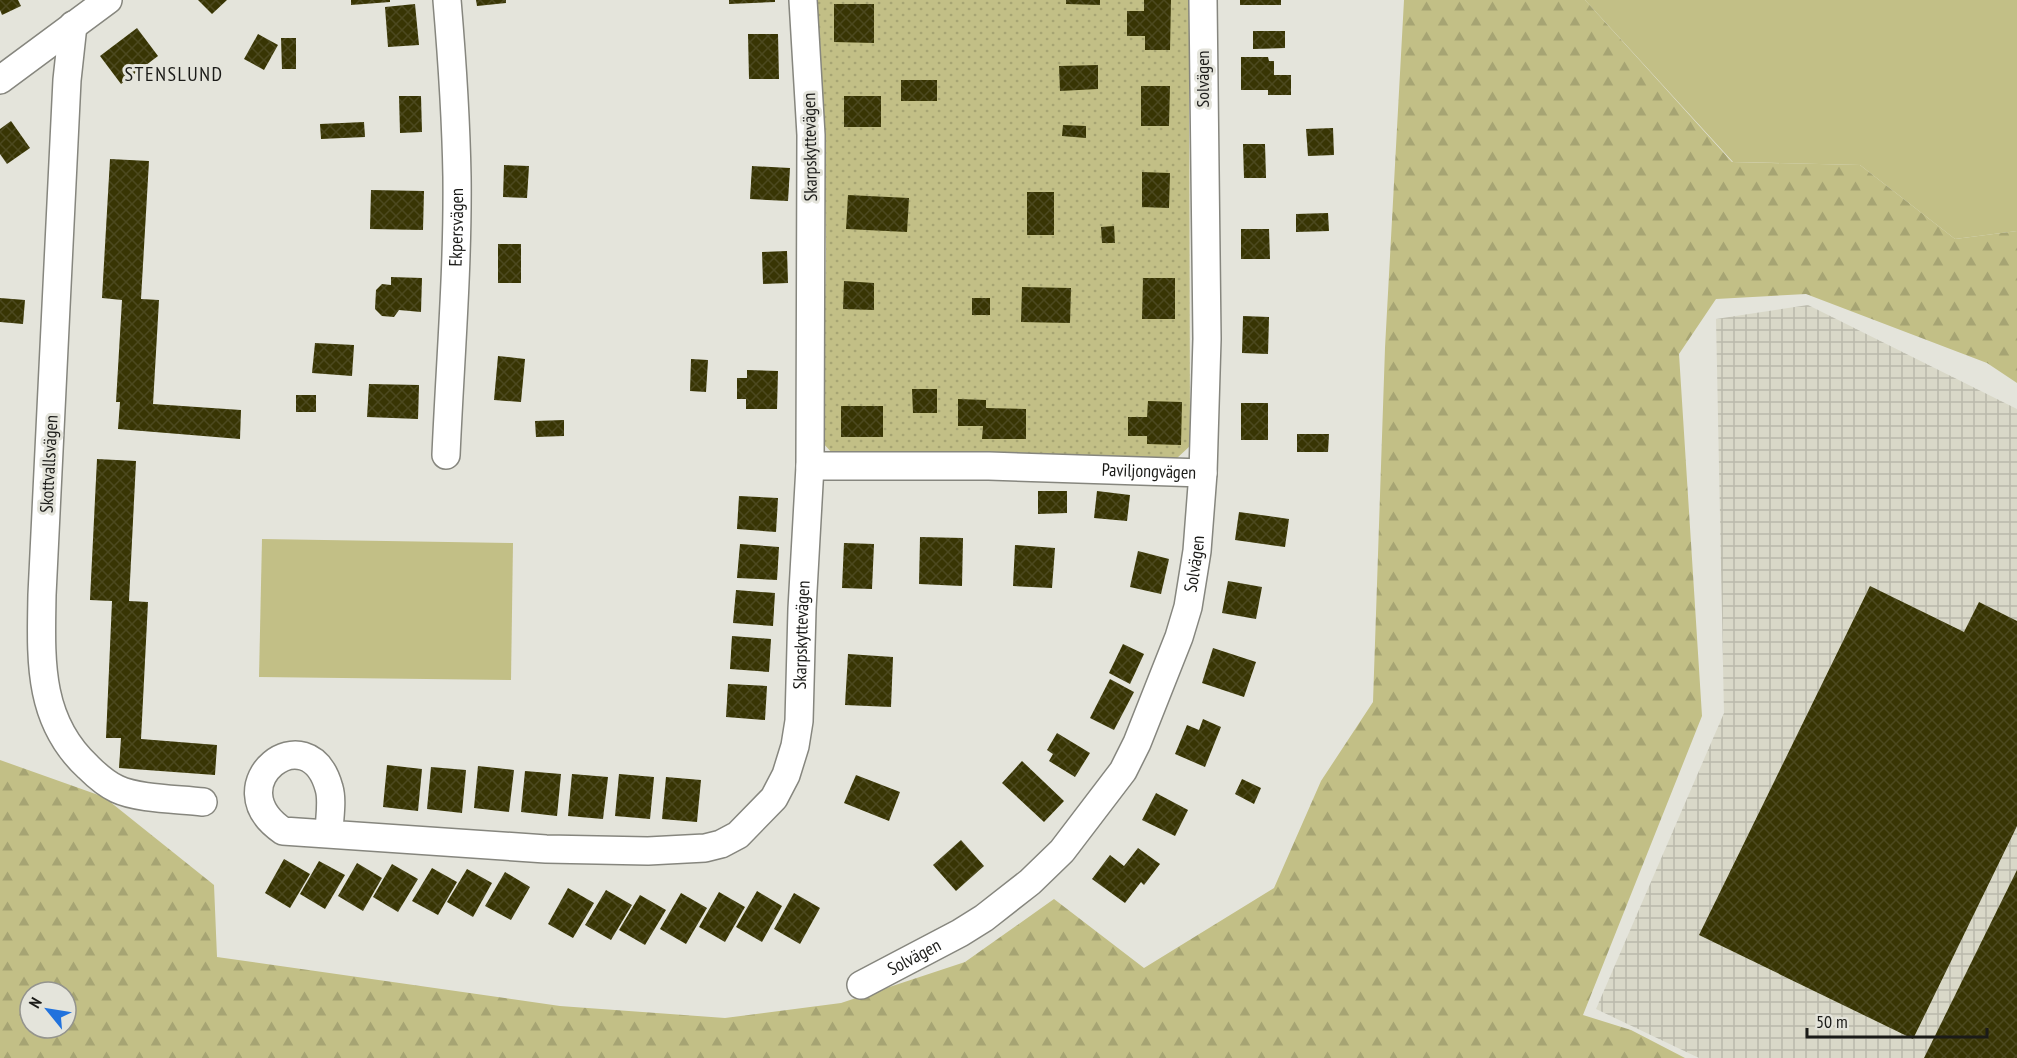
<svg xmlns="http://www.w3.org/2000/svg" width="2017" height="1058" font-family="'PT Sans Narrow',sans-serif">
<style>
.industrial{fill:url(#industrial-grid)}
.green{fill:#c2bf86}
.forest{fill:url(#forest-firs);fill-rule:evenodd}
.garden{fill:url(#garden-dots)}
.building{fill:url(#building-cross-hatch)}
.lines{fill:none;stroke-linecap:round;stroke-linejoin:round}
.street-casing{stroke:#86867e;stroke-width:30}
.street{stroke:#fff;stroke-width:27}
.labels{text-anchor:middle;stroke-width:6;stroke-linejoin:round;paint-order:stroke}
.street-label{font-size:18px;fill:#1b1b18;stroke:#e4e4db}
.neighbourhood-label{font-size:20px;letter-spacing:1.5px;fill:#1b1b18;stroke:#e4e4db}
</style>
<defs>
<pattern id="industrial-grid" width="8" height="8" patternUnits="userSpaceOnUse" patternTransform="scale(1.5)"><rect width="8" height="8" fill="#d9d8c8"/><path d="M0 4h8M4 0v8" fill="none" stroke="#bab9ab"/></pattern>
<pattern id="forest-firs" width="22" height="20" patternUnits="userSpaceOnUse" patternTransform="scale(1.5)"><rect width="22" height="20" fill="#c2bf86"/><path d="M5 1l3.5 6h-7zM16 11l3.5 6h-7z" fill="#a6a473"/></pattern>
<pattern id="garden-dots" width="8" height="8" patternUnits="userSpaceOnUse" patternTransform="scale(1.5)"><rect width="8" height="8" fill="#c2bf86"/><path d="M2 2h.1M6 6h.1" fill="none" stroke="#a6a473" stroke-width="1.8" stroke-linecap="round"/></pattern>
<pattern id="building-cross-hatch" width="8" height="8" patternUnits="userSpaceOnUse" patternTransform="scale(1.5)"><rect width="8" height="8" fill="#383504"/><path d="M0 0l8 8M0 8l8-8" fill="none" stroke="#4c491f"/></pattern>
</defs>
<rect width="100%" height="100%" fill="#e4e4db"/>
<path class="industrial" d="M1808,305l209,104v649h-318l-103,-49 128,-296 -8,-394z"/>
<g class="green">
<path d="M1585,0h432v231l-62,8 -95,-74 -127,-3z"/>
<path d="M262,539l251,4 -2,137 -252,-3z"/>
</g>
<path class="forest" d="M1404,0h181l147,162 128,3 95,74 62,-8v152l-30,-20 -181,-69 -90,5 -37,55 23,362 -119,299 48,15 54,28h-1685v-298l104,37 110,88 3,72 343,49 165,12 116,-15 124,-41 89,-63 90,69 130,-80 47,-107 52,-79 12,-354zM30,992h36v36h-36z"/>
<path class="garden" d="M814,0h375l1,446 -14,13 -343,-5 -11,-12 4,-192 -3,-153z"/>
<g class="building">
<path d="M0,0h18l3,6 -19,9 -2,-5z"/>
<path d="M198,0h29l-15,14z"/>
<path d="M351,0h39v2l-39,3z"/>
<path d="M476,0h30v3l-29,3z"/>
<path d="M729,0h46v2l-46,2z"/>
<path d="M1066,0h34v5l-34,-1z"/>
<path d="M1144,0h27l-1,50h-25v-14h-18v-25h17z"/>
<rect x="1240" y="0" width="41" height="5"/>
<path d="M415,4l4,41 -31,2 -3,-40z"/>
<path d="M834,4h40v39l-40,-1z"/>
<path d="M137,28l21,28 -37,28 -21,-28z"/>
<path d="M1253,31h32v17l-32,1z"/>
<path d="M258,34l20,11 -14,25 -20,-11z"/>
<path d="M748,34h30l1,45h-30z"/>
<path d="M281,38h15v31h-14z"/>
<path d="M1241,57h27l1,4h5v14h17v20h-23v-5h-27z"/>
<path d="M1098,65v24l-38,2 -1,-25z"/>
<rect x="901" y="80" width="36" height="21"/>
<path d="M1141,86h29l-1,40h-28z"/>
<path d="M399,96h22l1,36 -22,1z"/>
<rect x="844" y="96" width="37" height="31"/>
<path d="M11,121l19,27 -23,16 -7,-10v-25z"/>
<path d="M364,122l1,15 -44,2 -1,-15z"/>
<path d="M1063,125l23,1v12l-24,-2z"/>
<path d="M1333,128l1,27 -26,1 -2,-27z"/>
<path d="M1243,144h22l1,34h-22z"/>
<path d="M110,159l39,2 -8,138 18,1 -6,104 88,6 -1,29 -122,-10 2,-27h-4l6,-102 -20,-2z"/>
<path d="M504,165l25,1 -2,32 -24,-1z"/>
<path d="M752,166l38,2 -2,33 -38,-2z"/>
<path d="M1142,172l28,1 -1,35 -27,-1z"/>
<path d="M371,190l53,1 -1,39 -53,-1z"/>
<rect x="1027" y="192" width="27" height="43"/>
<path d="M848,195l61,3 -2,34 -61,-3z"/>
<path d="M1328,213l1,18 -33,1v-18z"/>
<path d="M1114,226l1,17h-13l-1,-16z"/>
<path d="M1241,229h28l1,30h-29z"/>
<rect x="498" y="244" width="23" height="39"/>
<path d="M787,251l1,32 -25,1 -1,-32z"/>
<path d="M391,277l31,1 -1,34 -22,-2 -5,7 -12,-1 -7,-7 1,-19 6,-6 9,1z"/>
<path d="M1143,278h32v41h-33z"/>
<path d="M844,281l30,2v27l-31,-1z"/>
<path d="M1022,287l49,1 -1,35 -49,-1z"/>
<path d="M0,298l25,2 -2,24 -23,-2z"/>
<rect x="972" y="298" width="18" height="17"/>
<path d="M1243,316l26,1 -1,37 -26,-1z"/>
<path d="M315,343l39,2 -2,31 -40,-3z"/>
<path d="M498,356l27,3 -4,43 -27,-2z"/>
<path d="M691,359l17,1 -2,32 -16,-1z"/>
<path d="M747,370l31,1 -1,38h-31v-10h-9v-21h10z"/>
<path d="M369,384l50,1 -1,34 -51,-2z"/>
<path d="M912,389h25v24h-24z"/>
<rect x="296" y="395" width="20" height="17"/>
<path d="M958,399l28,1v8l40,1v30h-44l1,-13h-25z"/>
<path d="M1148,401l34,1 -1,43 -34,-1v-8h-19v-19h19z"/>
<rect x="1241" y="403" width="27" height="37"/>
<rect x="841" y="406" width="42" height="31"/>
<path d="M564,420v16l-28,1 -1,-16z"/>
<path d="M1297,434h32l-1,18h-31z"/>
<path d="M97,459l39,2 -7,140 19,1 -7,137 76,6 -2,30 -96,-7 2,-30h-15l6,-137 -22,-1z"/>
<path d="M1038,491h29v22l-29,1z"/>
<path d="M1097,491l33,4 -3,26 -33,-3z"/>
<path d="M739,496l39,2 -2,34 -39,-3z"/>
<path d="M1239,512l50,7 -4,28 -50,-7z"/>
<path d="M920,537l43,1 -1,48 -43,-2z"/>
<path d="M844,543l30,1 -2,45 -30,-1z"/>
<path d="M740,544l39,3 -2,33 -40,-2z"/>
<path d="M1015,545l40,3 -3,40 -39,-2z"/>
<path d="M1138,551l31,8 -8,35 -31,-7z"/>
<path d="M1228,581l34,6 -6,32 -34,-6z"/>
<path d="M1870,586l94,46 15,-30 38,19v205l-104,213 -214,-104z"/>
<path d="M736,590l39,3 -2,33 -40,-3z"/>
<path d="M732,636l39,3 -2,33 -39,-3z"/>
<path d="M1123,644l21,10 -14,30 -21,-11z"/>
<path d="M1213,648l43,14 -12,35 -42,-14z"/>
<path d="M848,654l45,3 -2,50 -46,-2z"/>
<path d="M1110,679l24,13 -20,38 -24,-12z"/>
<path d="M728,684l39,2 -2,34 -39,-3z"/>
<path d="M1203,719l18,8 -16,40 -30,-13 12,-29 12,5z"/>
<path d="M1057,733l33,20 -15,24 -26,-16 4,-7 -6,-4z"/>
<path d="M1022,761l42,40 -20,21 -42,-39z"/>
<path d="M387,765l35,4 -4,42 -35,-4z"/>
<path d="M478,766l36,4 -5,42 -35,-4z"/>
<path d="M431,767l35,3 -4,43 -35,-4z"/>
<path d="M525,771l36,3 -4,42 -36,-4z"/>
<path d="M572,774l36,3 -5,42 -35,-3z"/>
<path d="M619,774l35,3 -4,42 -35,-3z"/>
<path d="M856,775l44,17 -11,29 -45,-18z"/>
<path d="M666,777l35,3 -4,42 -35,-3z"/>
<path d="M1242,779l19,9 -7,16 -19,-10z"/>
<path d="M1156,793l32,17 -13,26 -33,-16z"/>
<path d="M961,840l23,26 -28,25 -23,-26z"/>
<path d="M1138,848l22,16 -16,21 -3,-3 -16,21 -33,-24 18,-24 14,11z"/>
<path d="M284,859l26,15 -20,34 -25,-15z"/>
<path d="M319,861l26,14 -20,34 -25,-15z"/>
<path d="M357,863l25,15 -19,33 -25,-15z"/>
<path d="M392,864l26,15 -20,33 -25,-15z"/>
<path d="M432,868l25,14 -19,33 -26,-14z"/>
<path d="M467,869l25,14 -19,34 -26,-15z"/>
<path d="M2017,870v188h-93z"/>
<path d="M505,872l25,15 -19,33 -26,-14z"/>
<path d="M568,888l26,15 -21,35 -25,-14z"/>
<path d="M606,890l26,15 -21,35 -26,-15z"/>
<path d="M757,891l25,15 -20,36 -26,-15z"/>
<path d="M719,892l26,15 -20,35 -26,-15z"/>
<path d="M681,893l26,15 -21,36 -26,-15z"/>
<path d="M794,893l26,15 -20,36 -26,-15z"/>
<path d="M640,895l26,15 -21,35 -26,-15z"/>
</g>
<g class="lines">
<defs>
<g id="street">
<path d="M73,25l-6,55 -25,515c-1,63 -5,125 46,172 9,9 18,17 29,22 21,10 62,10 86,13"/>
<path d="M0,80l108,-80"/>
<path id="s1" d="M446,455c4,-92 12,-185 11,-278 -1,-59 -5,-118 -10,-177"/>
<path id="s2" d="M810,466h179l214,7"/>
<path id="s3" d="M329,834c0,-14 4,-33 0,-46 -21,-76 -114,-3 -46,43l263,18 102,2 57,-3 16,-4 17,-9 36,-37 12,-23 9,-29 4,-25 3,-112 8,-143 1,-331 -8,-135"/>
<path id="s4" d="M861,985l99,-52 24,-15 46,-36 32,-31 61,-80 14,-28 42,-106 9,-30 9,-56 6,-78 4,-134 -4,-339"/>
</g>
</defs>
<use href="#street" class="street-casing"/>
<use href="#street" class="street"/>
</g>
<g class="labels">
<g class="street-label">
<text transform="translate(1203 79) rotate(-90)" y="6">Solvägen</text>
<text transform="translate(810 147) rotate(-91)" y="6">Skarpskyttevägen</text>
<text dy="6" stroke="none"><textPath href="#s1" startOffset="228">Ekpersvägen</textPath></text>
<text transform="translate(49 464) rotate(-87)" y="6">Skottvallsvägen</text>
<text dy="6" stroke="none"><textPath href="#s2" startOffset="339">Paviljongvägen</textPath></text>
<text dy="6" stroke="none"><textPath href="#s4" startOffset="564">Solvägen</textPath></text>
<text dy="6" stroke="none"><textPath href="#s3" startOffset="880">Skarpskyttevägen</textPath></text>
<text dy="6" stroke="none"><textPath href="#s4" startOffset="60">Solvägen</textPath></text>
</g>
<g class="neighbourhood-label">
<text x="174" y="81">STENSLUND</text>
</g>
</g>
<g transform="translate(48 1010) rotate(300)"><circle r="28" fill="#e4e4db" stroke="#94948d" stroke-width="1.5"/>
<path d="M0-4.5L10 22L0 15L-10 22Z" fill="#2172dd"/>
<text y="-9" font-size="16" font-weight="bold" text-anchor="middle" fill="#1b1b18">N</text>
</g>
<path d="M1807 1028v9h180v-9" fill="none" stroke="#1b1b18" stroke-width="3"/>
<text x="1816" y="1028" font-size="18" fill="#1b1b18" stroke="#e4e4db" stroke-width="4.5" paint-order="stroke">50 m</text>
</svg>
